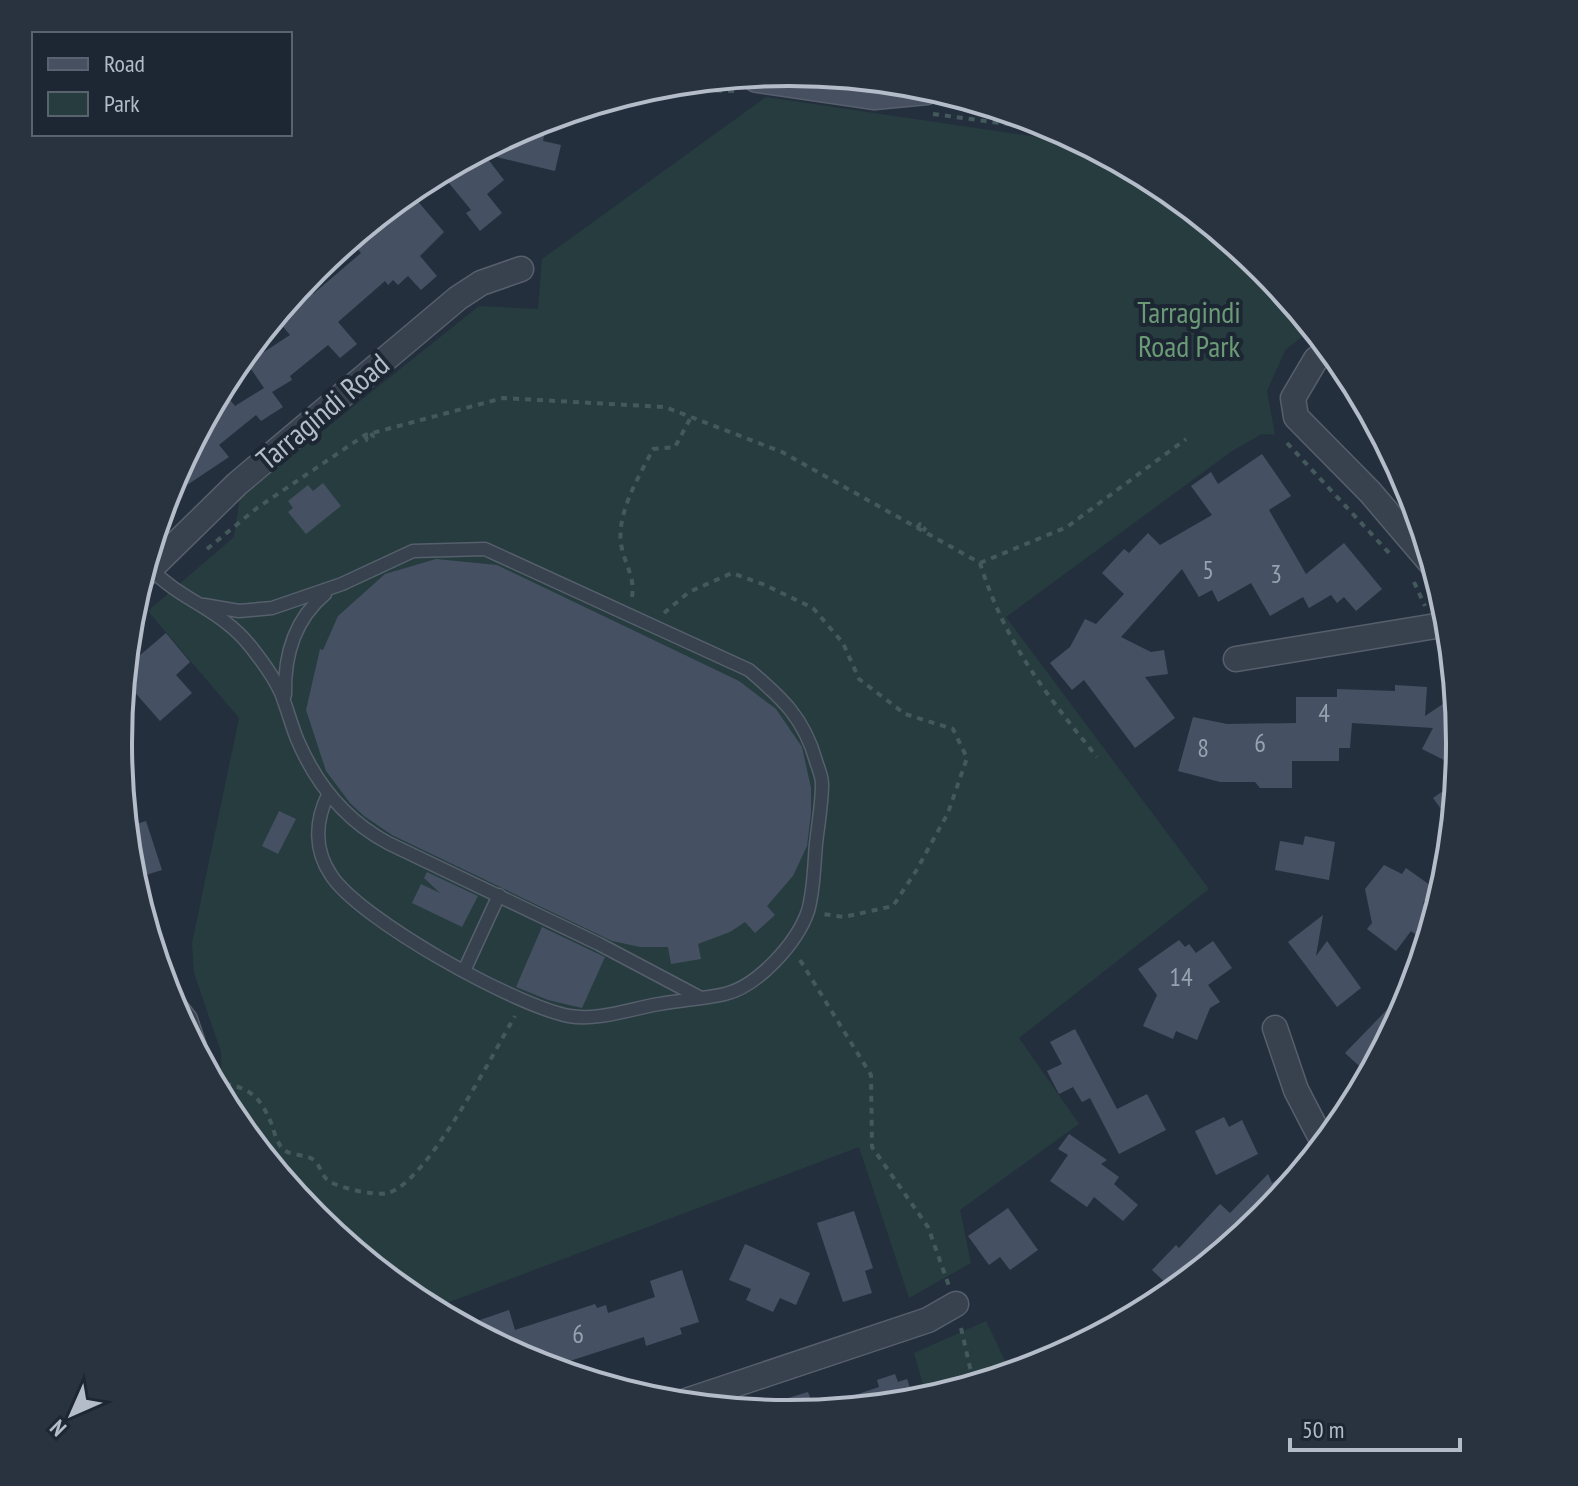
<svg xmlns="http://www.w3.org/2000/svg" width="1578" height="1486" font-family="'PT Sans Narrow',sans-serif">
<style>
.green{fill:#263c3f}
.building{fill:#455162}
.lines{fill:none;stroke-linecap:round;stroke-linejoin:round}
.lane-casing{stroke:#565f6c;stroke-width:15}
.street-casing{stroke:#565f6c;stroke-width:27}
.secondary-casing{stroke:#565f6c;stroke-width:37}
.path{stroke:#44595c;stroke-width:4;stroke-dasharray:6 6;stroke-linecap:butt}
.lane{stroke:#38414e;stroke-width:12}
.street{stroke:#38414e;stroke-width:24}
.secondary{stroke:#465061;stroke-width:34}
.labels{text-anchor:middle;stroke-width:8;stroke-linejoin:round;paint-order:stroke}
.number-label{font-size:26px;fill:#98a1af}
.park-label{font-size:30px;fill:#6b9a76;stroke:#1d2633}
.street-label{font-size:30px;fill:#b4bcc9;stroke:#1d2633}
.rim{fill:none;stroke:#b4bcc9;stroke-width:4}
</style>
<rect width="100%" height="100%" fill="#242f3e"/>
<g class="green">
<path d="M766,97l319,47 77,41 102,84 49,60 -27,20 -19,42 8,44 -13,-1 -30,17 -226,166 203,272 -190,149 60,86 -119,86 11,53 -62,35 -50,-151 -428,162 -15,-8 -102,-84 -37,-46 -12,-32 -12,3 -22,-27 -9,-15 -1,-48 -27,-79 -2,-30 47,-225 -91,-107 86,-74 6,-40 239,-191 59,3 4,-50z"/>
<path d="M986,1321l25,52 -84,26 -13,-46z"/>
</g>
<g class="building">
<path d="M525,127l20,4 -2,10 18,4 -6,26 -71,-17 20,26 -17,14 15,19 -22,18 -14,-18 5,-3 -31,-38z"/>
<path d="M409,191l35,41 -24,24 17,20 -16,14 -13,-14 -10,9 -5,-5 -5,5 -3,-4 -47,41 19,22 -17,14 -12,-13 -38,31 2,4 -20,12 11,15 -22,14 -5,-6 -37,30 10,12 -42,28 -9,-16 43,-80 14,17 29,-18 -17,-25 43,-28 -14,-17 34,-29 3,5 48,-41 -6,-7 6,-5 -6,-6z"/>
<path d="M1262,454l29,42 -22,14 37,64 38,-31 38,46 -26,22 -12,-14 -7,6 -6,-8 -22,13 -6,-11 -33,19 -19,-33 -33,19 -6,-12 -13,7 -17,-28 -61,68 30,15 13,-2 4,24 -23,3 30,41 -40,30 -51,-68 -12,10 -22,-27 20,-16 15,-28 11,5 28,-30 -22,-21 22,-24 5,4 19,-20 12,12 52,-30 -21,-29 20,-14 7,12z"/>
<path d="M323,483l18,23 -35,28 -18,-22 5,-4 -5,-7 20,-16 5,6z"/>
<path d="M436,559l61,6 242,116 37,28 26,38 9,41v25l-4,33 -14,30 -26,30 8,9 -20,18 -10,-11 -15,10 -32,12 3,15 -30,5 -3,-17h-28l-28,-6 -220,-106 -28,-19 -14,-13 -24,-32 -20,-61 14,-61 3,1 15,-34 47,-42z"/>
<path d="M166,633l24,29 -14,13 16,18 -32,28 -36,-41 1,-12z"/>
<path d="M1395,685l32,2 -2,29 30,-20 5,47 -2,24 -36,-18 11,-21 -81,-5 -2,25h-11v13h-47v27h-32l-5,-6h-35l-42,-11 15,-54 34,7 69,-1v-26h41v-8l58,2z"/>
<path d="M1456,782l-2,19 -2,23 -19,-26z"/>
<path d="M279,811l17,8 -18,35 -16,-8z"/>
<path d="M146,821l16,49 -29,9 -7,-52z"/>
<path d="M1305,836l30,6 -6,38 -54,-10 5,-29 23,4z"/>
<path d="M1384,865l18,9 4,-6 28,20 -11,15 13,9 -2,4 -15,21 -8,-6 -15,20 -29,-22 5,-6 -7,-34z"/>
<path d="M427,872l51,24 -16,31 -50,-24 9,-19 19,9 -16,-15z"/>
<path d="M1323,915l-7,41 11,-15 34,47 -24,19 -49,-65z"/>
<path d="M542,927l63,30 -23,51 -34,-8 -32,-13z"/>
<path d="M1179,940l6,7 4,-3 7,9 17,-12 19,27 -24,17 12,17 -10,6 -13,32 -21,-9 -3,8 -30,-13 14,-31 -19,-26z"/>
<path d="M1411,985l2,1 -4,14 -40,75 -24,-22z"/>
<path d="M1075,1029l42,80 30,-15 19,36 -47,24 -29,-56 -8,4 -9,-15 -14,7 -12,-23 15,-7 -12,-22z"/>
<path d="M1224,1117l5,10 13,-7 16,34 -42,21 -21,-44z"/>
<path d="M1069,1134l38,26 -6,4 18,13 -5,7 24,21 -15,16 -29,-24 -7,10 -37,-26 18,-26 -10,-6z"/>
<path d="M1302,1162l4,4 -43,52 -89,73 -22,-21 24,-25 3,3 41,-44 10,9 38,-39 4,9z"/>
<path d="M1008,1208l30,42 -28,20 -10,-13 -11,8 -21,-29z"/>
<path d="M854,1211l19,57 -8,3 7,22 -29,9 -26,-79z"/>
<path d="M745,1244l65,29 -14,32 -16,-7 -7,14 -27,-12 5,-11 -22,-9z"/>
<path d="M682,1270l17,52 -19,6 2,6 -36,12 -2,-9 -96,31 -16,-5 -54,-29 -4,-12 35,-12 6,20 80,-26 2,4 9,-3 2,8 47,-16 -5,-16z"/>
<path d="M895,1374l3,8 9,-3 8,23 -80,7 -1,-7 45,-15 -2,-7z"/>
<path d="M808,1392l7,19 -22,3 -5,-16z"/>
</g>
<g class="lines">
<defs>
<g id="lane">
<path d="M151,569c31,32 70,40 100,78 11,14 23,30 30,46 6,15 10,31 16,46 19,45 48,81 91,104l211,101 100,53"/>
<path d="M204,605l35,6 33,-3 70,-24 71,-33 72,-2 264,121c33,28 55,48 67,91 2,7 6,15 6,23 0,20 -4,41 -6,60 -2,22 -2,46 -8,67 -11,32 -50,75 -83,83 -22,5 -45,6 -66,10 -29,5 -61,17 -90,12 -53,-10 -209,-96 -238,-141 -17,-25 -16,-54 -3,-80"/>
<path d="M285,695c-1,-39 9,-75 40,-101"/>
<path d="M464,971l35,-76"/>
</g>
<g id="street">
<path d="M1330,350l-14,9 -23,39 3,19 74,75 64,75"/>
<path d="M141,578l96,-94 221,-186 23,-15 40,-14"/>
<path d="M1236,659l212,-35"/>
<path d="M169,1000l16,20 9,27"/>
<path d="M1275,1028l21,62 28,54"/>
<path d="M680,1403l248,-83 28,-16"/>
</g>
<path id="secondary" d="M758,75l116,17 52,-5"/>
</defs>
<use href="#lane" class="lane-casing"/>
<use href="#street" class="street-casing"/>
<use href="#secondary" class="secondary-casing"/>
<g class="path">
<path d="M644,89l93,2"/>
<path d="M933,114l127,17"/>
<path d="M365,435l2,5 6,-3 -2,-4"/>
<path d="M1287,443l103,111"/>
<path d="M917,528l3,-4 6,3 -3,4"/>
<path d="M207,549l50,-41 108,-73 138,-37 162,9 117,45 198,111c25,80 65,130 117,194"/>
<path d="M980,563l87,-36 119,-88"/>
<path d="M1414,582l11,24"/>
<path d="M632,597c3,-19 -6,-31 -10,-48 -8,-33 17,-72 31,-100l22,-2 16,-30"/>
<path d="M664,613l25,-21 43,-19 33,12 48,23 30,35 16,36 46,35 48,15 14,29 -19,55 -32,58 -23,35 -49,11 -21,-3"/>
<path d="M130,617l8,-7"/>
<path d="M800,960l71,115 1,72 56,80 21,59"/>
<path d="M213,1082c34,4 46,11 59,43 2,7 5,17 10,23 8,9 24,5 33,13 6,6 7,16 14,20 10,7 46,15 59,12 40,-11 105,-140 127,-177"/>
<path d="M961,1328l13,57"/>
</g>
<use href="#lane" class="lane"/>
<use href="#street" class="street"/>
<use href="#secondary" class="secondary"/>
</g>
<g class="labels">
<g class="number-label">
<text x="1208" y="579">5</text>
<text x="1276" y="583">3</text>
<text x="1324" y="722">4</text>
<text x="1260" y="752">6</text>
<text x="1203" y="757">8</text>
<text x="1181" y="986">14</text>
<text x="578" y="1343">6</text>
</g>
<g class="park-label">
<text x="1189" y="323">Tarragindi<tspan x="1189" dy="34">Road Park</tspan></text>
</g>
<g class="street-label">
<text transform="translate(323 412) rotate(-40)" y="10">Tarragindi Road</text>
</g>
</g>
<path d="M0 0H1578V1486H0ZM132 743a657 657 0 1 1 1314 0a657 657 0 1 1-1314 0Z" fill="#29323f" fill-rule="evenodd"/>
<path class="rim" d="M132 743a657 657 0 1 1 1314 0a657 657 0 1 1-1314 0Z"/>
<rect x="32" y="32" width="260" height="104" fill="#1d2633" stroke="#59626f" stroke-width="2"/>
<rect x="48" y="58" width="40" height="12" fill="#465061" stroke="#59626f" stroke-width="2"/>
<text x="104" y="72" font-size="24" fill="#b4bcc9">Road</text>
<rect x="48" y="92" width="40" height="24" fill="#263c3f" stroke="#59626f" stroke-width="2"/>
<text x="104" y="112" font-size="24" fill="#b4bcc9">Park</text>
<g transform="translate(72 1414) rotate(225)" stroke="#1d2633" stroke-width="6" paint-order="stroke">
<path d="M0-6L14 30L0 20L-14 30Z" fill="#b4bcc9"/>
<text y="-12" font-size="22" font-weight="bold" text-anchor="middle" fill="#b4bcc9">N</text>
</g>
<path d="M1290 1438v12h170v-12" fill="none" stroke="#b4bcc9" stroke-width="4"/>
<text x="1302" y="1438" font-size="24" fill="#b4bcc9" stroke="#1d2633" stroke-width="6" paint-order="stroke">50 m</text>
</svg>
